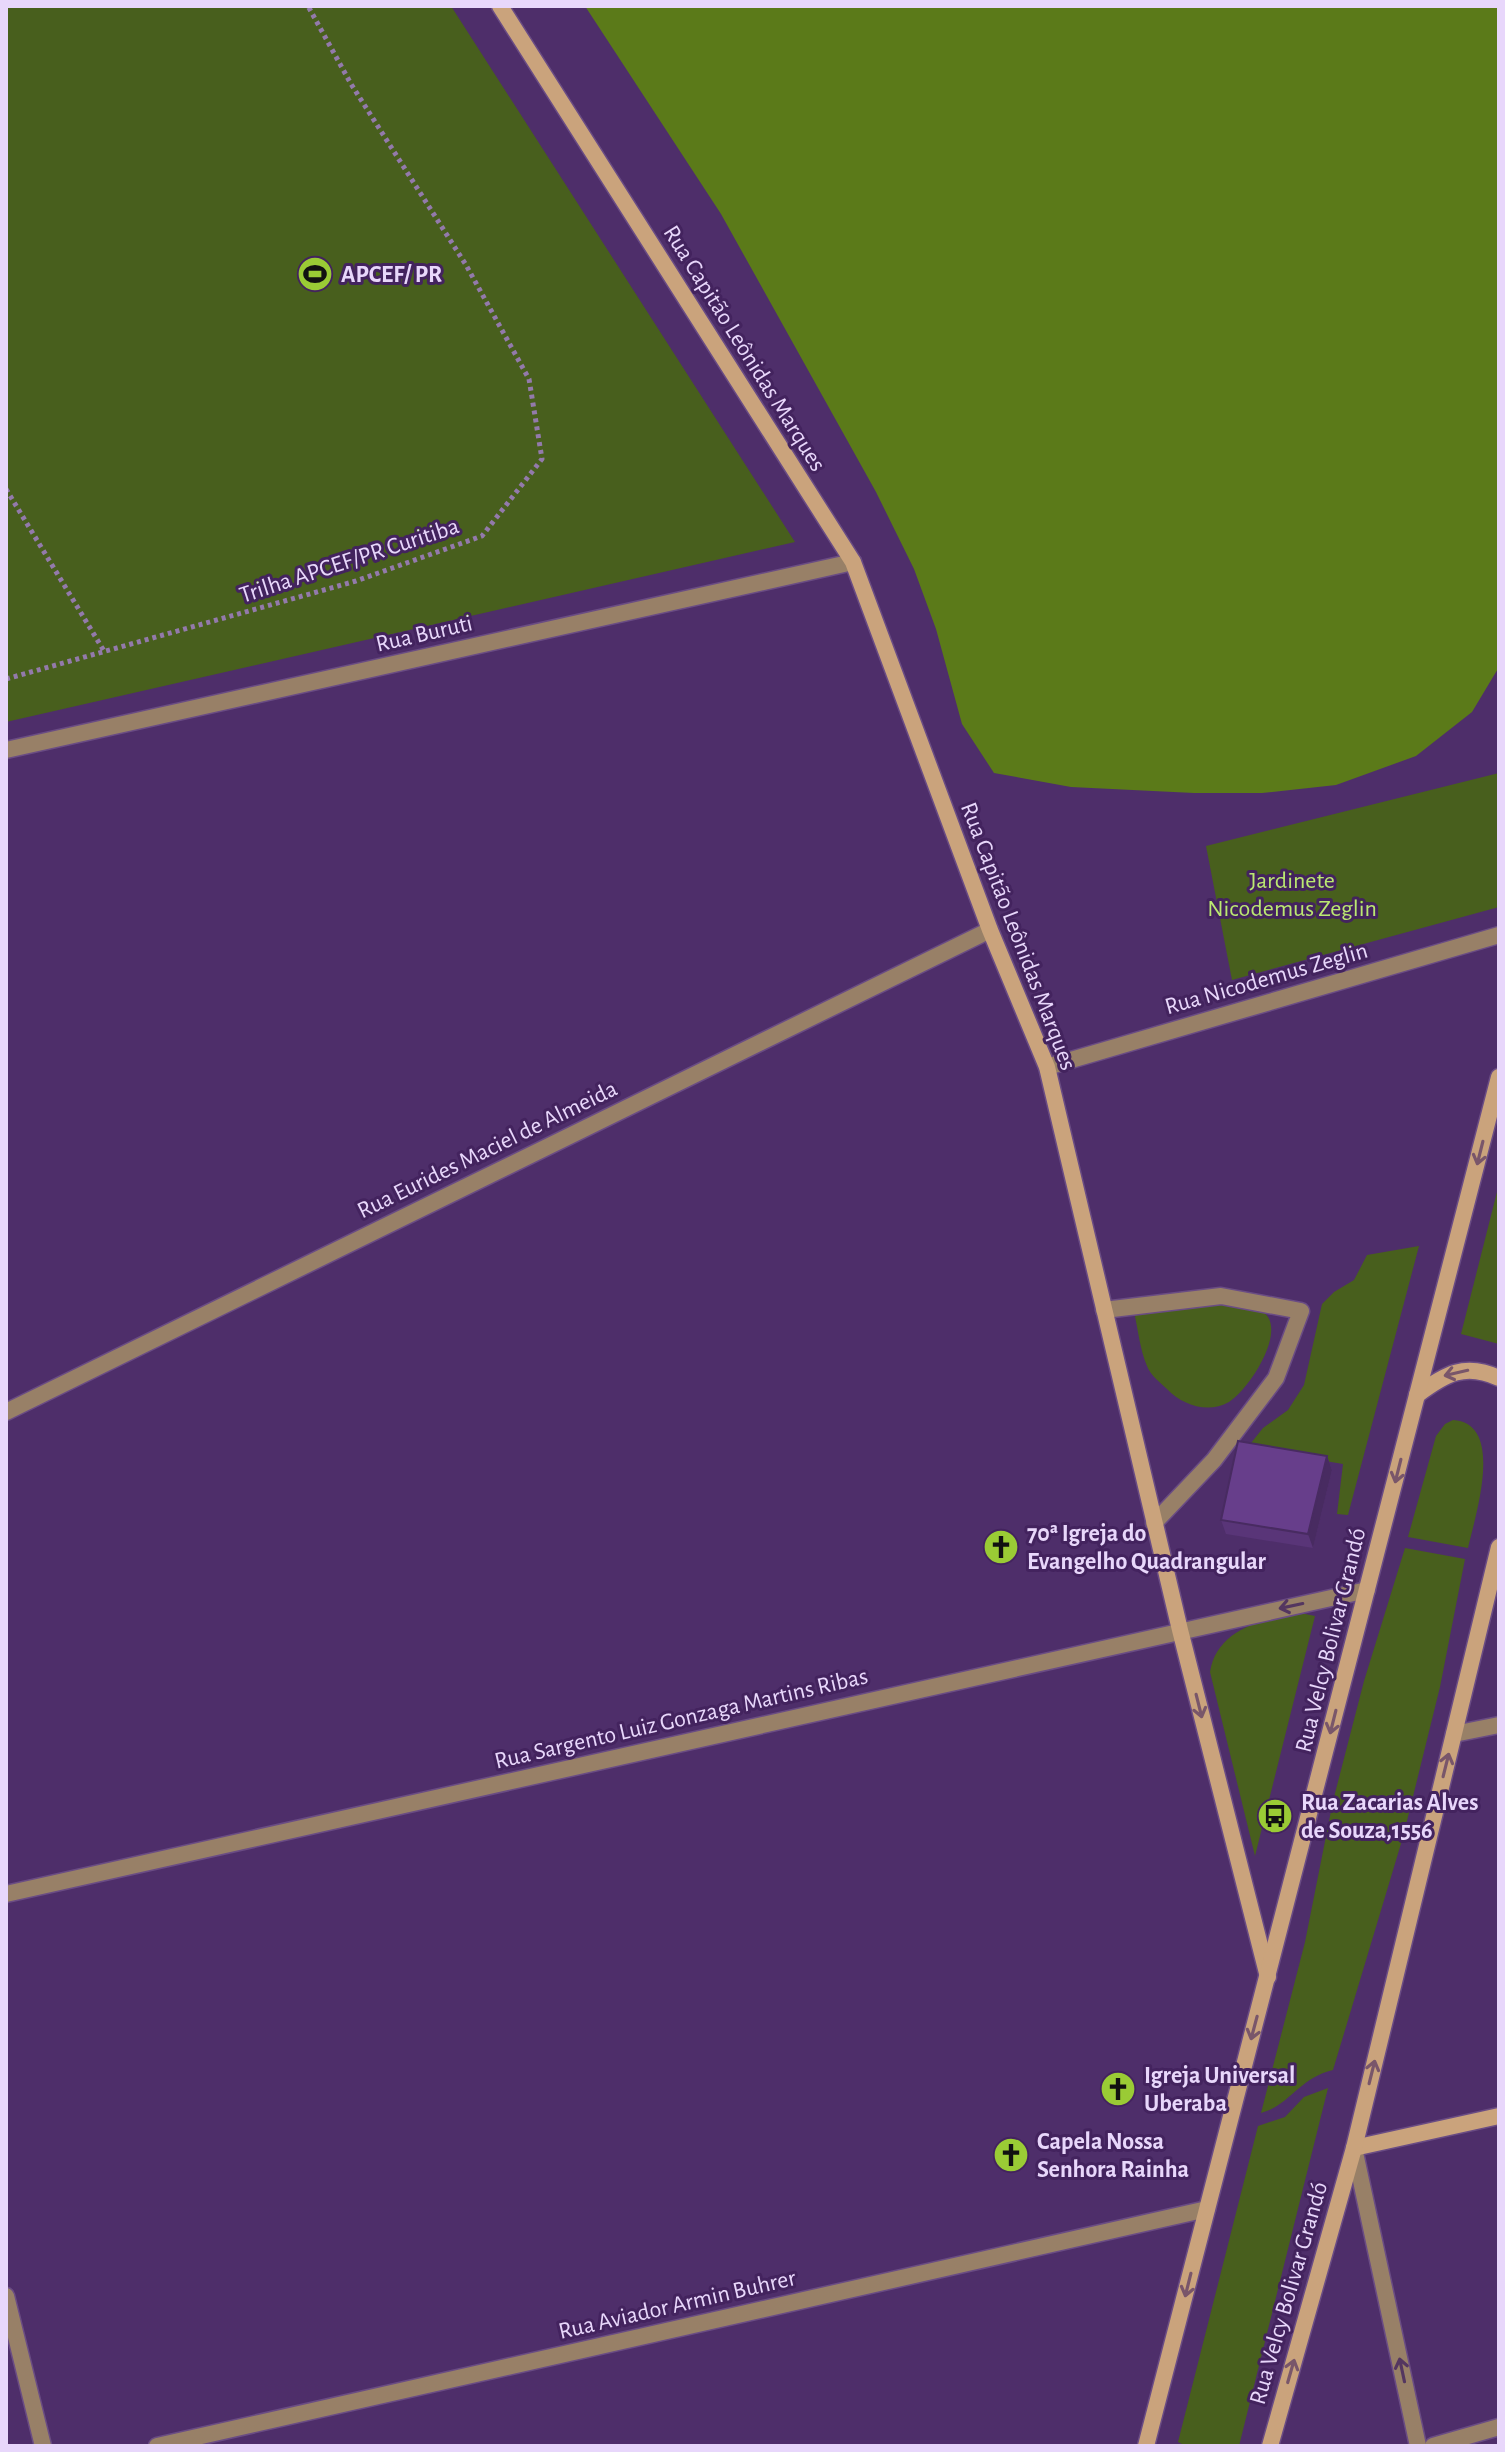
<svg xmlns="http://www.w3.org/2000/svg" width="1505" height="2452" font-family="'Alegreya Sans',sans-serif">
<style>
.green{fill:#485f1d}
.forest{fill:#5b7a19}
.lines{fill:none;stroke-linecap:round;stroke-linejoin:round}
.street-casing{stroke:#6a4c84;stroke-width:19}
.secondary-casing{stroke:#6a4c84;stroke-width:19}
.path{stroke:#937aab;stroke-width:5;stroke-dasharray:4 4;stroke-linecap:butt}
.street{stroke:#988067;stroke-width:16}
.secondary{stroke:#caa37c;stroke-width:16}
.wall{fill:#593578}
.shaded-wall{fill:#482b61}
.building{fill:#673e8b;stroke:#482b61;stroke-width:2}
.oneway{stroke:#79566a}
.oneway2{stroke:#543660}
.labels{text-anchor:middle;stroke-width:6;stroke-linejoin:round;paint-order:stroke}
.poi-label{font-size:24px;font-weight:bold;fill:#e8d7fb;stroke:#43235e;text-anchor:start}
.street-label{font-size:24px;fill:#e8d7fb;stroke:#43235e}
.park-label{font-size:24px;fill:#bbe871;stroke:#43235e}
</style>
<rect width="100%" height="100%" fill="#4e2e6a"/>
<g class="green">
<path d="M6,6h445l344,536 -789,180z"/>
<path d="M1499,773v134l-267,73 -26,-134z"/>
<path d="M1499,1184v160l-38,-10z"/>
<path d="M1419,1246l-71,269 -11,-1 6,-50 -96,-16 16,-20 25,-18 16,-25 18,-81 12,-12 20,-12 13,-25z"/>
<path d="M1234,1302c12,3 27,4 34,15 14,22 -20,73 -39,85 -21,12 -47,3 -62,-13 -6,-6 -17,-14 -20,-23 -7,-16 -9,-37 -13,-54z"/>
<path d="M1453,1420c52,3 23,93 15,128l-60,-11 28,-101 9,-12z"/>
<path d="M1405,1548l60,11 -25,128 -37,150 -70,233c-34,8 -44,36 -72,43l44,-171 28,-141 31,-120z"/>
<path d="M1305,1614l10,2 -60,240 -45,-184c6,-43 56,-56 95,-58z"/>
<path d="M1328,2088l-89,358h-53l-8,-4 80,-316 27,-9 19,-20z"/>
</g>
<path class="forest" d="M585,6h914v661l-27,45 -56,44 -80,29 -74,8h-68l-123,-6 -77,-14 -32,-49 -26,-95 -22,-60 -38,-77 -155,-278z"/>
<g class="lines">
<defs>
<g id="street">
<path d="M6,750l847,-188"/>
<path d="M1047,1067l452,-132"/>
<path d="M1104,1310l117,-14 80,15 -25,67 -62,82 -60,63"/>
<path d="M6,1412l984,-482"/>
<path d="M1454,1734l45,-9"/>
<path d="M6,1894l1361,-304"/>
<path d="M1354,2148l64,298"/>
<path d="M6,2296l37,150"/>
<path d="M157,2446l1050,-237"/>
<path d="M1433,2446l66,-19"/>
</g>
<g id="secondary">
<path d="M500,6l353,556 137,368 57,137 133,563 88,347"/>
<path d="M1417,1395c28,-21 48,-33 82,-17"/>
<path d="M1354,2148l145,-32"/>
<path d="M1146,2446l353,-1369"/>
<path d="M1270,2446l84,-298 145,-601"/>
</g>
</defs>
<use href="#street" class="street-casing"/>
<use href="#secondary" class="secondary-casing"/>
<g class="path">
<path d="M6,489l98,162"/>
<path d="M6,679l350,-98 126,-45 60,-77 -13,-80 -63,-114 -115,-181 -43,-78"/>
</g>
<use href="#street" class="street"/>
<use href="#secondary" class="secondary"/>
</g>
<path class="wall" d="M1327,1456l5,14 -19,78 -87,-14 -5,-14z"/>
<path class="shaded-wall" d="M1327,1456l5,14 -19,78 -5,-14z"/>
<path class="building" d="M1238,1441l89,15 -19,78 -87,-14z"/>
<defs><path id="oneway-shaft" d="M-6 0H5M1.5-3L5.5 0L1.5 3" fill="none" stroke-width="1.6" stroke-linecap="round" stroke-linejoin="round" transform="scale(2)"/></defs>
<g class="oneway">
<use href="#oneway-shaft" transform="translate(1480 1153) rotate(104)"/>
<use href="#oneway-shaft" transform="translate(1456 1373) rotate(167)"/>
<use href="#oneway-shaft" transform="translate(1398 1471) rotate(104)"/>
<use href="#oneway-shaft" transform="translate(1199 1706) rotate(76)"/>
<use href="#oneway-shaft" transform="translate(1333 1722) rotate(104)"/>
<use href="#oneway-shaft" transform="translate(1446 1765) rotate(-76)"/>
<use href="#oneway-shaft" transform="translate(1254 2028) rotate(105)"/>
<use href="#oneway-shaft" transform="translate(1372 2072) rotate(-76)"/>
<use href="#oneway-shaft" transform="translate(1188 2285) rotate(104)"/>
<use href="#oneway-shaft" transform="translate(1291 2371) rotate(-74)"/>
</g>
<g class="oneway2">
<use href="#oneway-shaft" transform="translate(1291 1606) rotate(168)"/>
<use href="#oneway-shaft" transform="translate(1402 2370) rotate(-102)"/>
</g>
<defs>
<symbol id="stadium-disc" viewBox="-11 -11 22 22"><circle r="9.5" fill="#9acb35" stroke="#43235e"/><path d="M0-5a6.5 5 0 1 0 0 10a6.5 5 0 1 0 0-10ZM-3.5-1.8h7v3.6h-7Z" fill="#111"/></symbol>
<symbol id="church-disc" viewBox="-11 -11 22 22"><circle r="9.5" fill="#9acb35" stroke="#43235e"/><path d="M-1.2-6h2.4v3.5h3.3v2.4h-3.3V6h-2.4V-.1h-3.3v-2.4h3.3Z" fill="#111"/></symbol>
<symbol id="bus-disc" viewBox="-11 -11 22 22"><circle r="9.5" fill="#9acb35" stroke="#43235e"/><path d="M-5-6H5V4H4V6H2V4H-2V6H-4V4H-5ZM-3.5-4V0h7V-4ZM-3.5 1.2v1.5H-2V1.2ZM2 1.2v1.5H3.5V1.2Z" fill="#111"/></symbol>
</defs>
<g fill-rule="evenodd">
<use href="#stadium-disc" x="295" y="254" width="40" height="40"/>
<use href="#church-disc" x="981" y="1527" width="40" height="40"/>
<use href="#bus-disc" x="1255" y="1796" width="40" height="40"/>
<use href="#church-disc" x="1098" y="2069" width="40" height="40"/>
<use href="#church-disc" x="991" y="2135" width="40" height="40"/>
</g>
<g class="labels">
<g class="poi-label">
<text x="341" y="282">APCEF/ PR</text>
<text x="1027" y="1541">70ª Igreja do<tspan x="1027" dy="28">Evangelho Quadrangular</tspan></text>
<text x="1301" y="1810">Rua Zacarias Alves<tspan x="1301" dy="28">de Souza,1556</tspan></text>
<text x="1144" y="2083">Igreja Universal<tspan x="1144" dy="28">Uberaba</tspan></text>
<text x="1037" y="2149">Capela Nossa<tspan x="1037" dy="28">Senhora Rainha</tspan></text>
</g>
<g class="street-label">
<text transform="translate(745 348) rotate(58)" y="8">Rua Capitão Leônidas Marques</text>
<text transform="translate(349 560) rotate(-18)" y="8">Trilha APCEF/PR Curitiba</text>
<text transform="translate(424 633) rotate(-13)" y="8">Rua Buruti</text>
<text transform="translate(1019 936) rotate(69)" y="8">Rua Capitão Leônidas Marques</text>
<text transform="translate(1266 978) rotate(-16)" y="8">Rua Nicodemus Zeglin</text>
<text transform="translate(487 1149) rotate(-26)" y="8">Rua Eurides Maciel de Almeida</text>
<text transform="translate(1330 1640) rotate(-76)" y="8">Rua Velcy Bolivar Grandó</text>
<text transform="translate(681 1718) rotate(-13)" y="8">Rua Sargento Luiz Gonzaga Martins Ribas</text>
<text transform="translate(1288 2293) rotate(-74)" y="8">Rua Velcy Bolivar Grandó</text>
<text transform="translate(677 2304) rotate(-13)" y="8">Rua Aviador Armin Buhrer</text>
</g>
<g class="park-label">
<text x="1292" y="888">Jardinete<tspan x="1292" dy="28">Nicodemus Zeglin</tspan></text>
</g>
</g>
<rect width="1505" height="2452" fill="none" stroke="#e8d7fb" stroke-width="16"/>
</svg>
